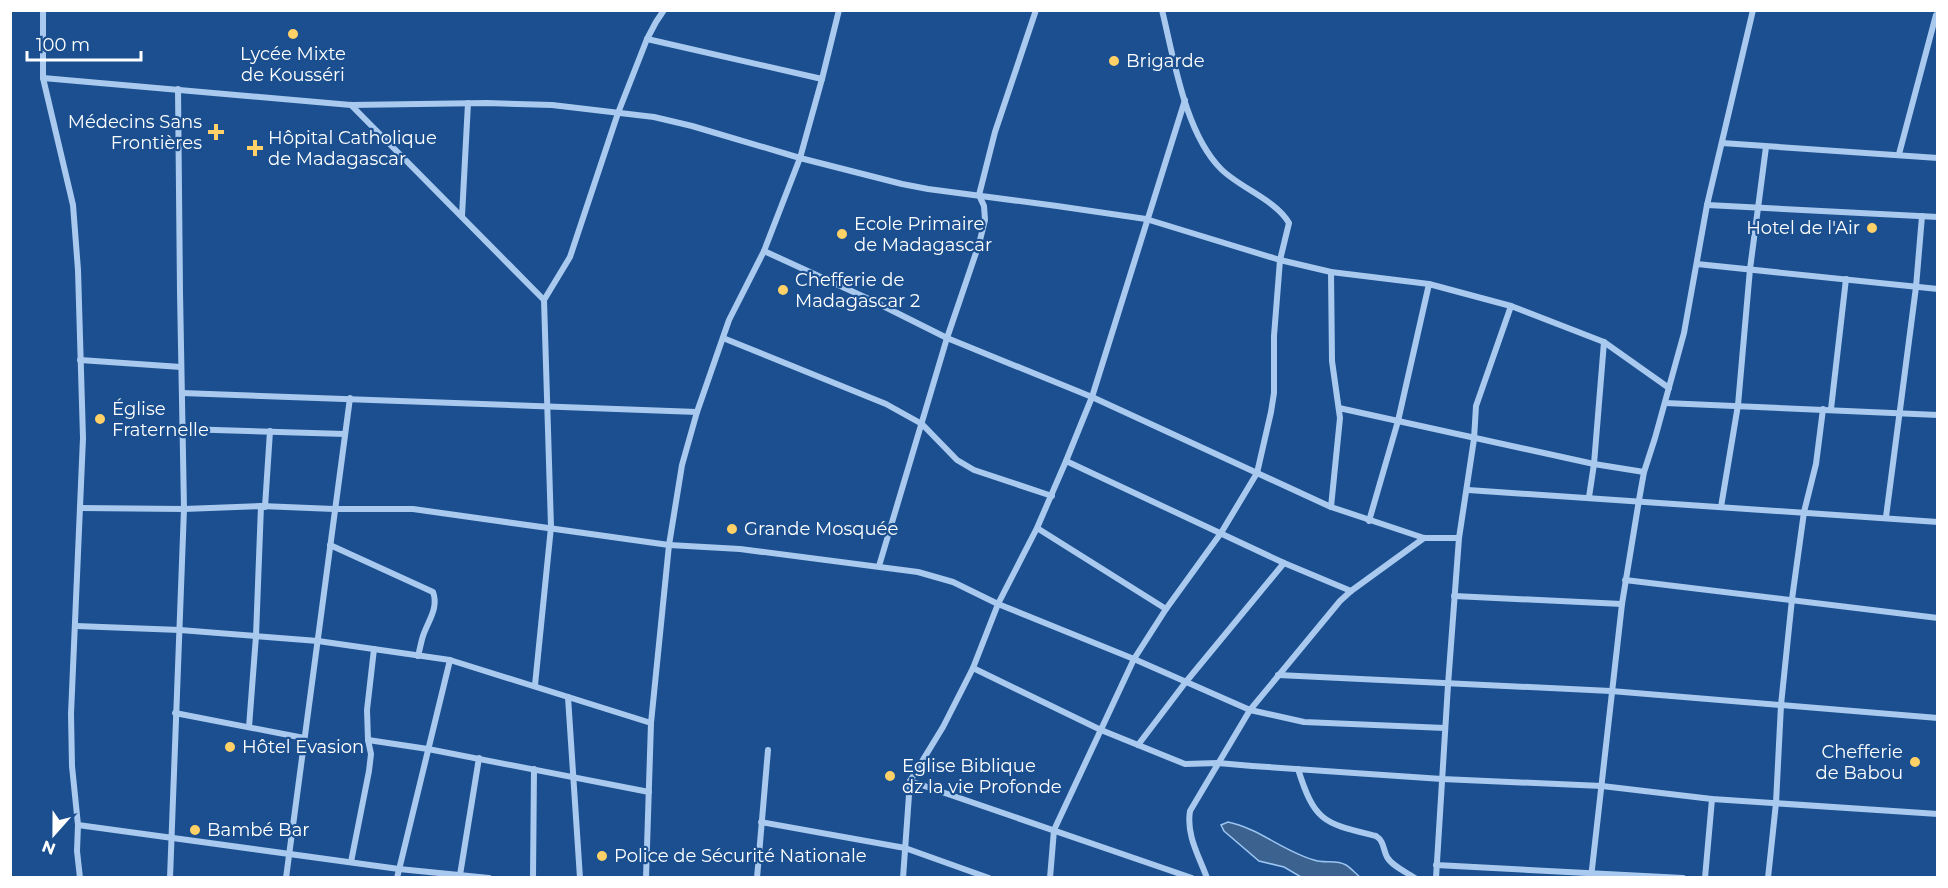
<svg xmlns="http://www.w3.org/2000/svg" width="1948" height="888" font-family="Montserrat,sans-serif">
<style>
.water{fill:#3c6290;stroke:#9cc4f0;stroke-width:1.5}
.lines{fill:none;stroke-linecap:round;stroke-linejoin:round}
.street{stroke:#a9c9ee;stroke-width:6}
.poi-dot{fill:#ffd166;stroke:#1b4f8f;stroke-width:2}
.labels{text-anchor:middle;stroke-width:4.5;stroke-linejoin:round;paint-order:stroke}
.poi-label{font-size:18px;fill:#fff;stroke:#1b4f8f;text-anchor:start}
</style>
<rect width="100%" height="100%" fill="#1b4f8f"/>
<path class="water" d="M1228,822c32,7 55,29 86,38 10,4 22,-1 32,5 5,3 10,9 14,12h-59l-17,-10 -25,-6 -35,-30 -3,-6z"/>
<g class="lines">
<g class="street">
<path d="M43,10v68l30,127 5,65 5,168 -12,276 1,52 6,59 -1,26 3,27"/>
<path d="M647,39l175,40"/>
<path d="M43,78l308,27 136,-2 65,2 102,12 38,9 108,32 102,26 26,5 129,17 89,13 134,41 51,12 98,12"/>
<path d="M351,105l193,195 7,227 -16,158"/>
<path d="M1722,143l216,15"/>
<path d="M1899,154l37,-139h2"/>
<path d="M1707,205l231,12"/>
<path d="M462,216l6,-113"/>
<path d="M764,251l107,49 76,38 145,59 239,110 93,31h35"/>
<path d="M1697,264l241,25"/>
<path d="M1331,272l1,89 8,57 -9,89"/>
<path d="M544,300l26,-43 48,-144 29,-74 9,-17 8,-12"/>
<path d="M723,338l163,66 36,20 35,36 17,10 78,26"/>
<path d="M80,360l101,7"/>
<path d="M182,393l515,19"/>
<path d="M1665,403l273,12"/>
<path d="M1339,408l255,56 50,8"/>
<path d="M1831,409l15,-130"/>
<path d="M183,429l162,5"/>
<path d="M1066,461l218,102 67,28"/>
<path d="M1468,490l470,32"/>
<path d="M1589,497l5,-33 10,-122"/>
<path d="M265,507l5,-76"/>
<path d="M1721,507l17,-102 12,-136 16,-122"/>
<path d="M80,508l104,1 77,-3 73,3h79l256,36 71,4 178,23 35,10 45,22 136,55 116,51 54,12 141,6"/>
<path d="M1886,517l30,-230 6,-71"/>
<path d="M1369,521l29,-100 31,-137 82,22"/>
<path d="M1037,528l129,81"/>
<path d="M330,545l103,47c6,16 -5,29 -10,44 -2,6 -3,13 -5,20"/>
<path d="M879,566l68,-228 32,-94 6,-24 -1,-14 -5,-11 16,-63 41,-122"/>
<path d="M1625,580l313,38"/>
<path d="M1454,596l168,8"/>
<path d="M76,626l104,4 138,11 132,19 201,63"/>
<path d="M973,668l128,62 84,34 33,-1 34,3 190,13 160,7 110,13 226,15"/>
<path d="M1278,675l333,16 327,27"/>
<path d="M568,697l12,181"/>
<path d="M175,713l129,25"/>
<path d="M249,727l7,-91 5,-130"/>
<path d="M368,740l60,9 221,43"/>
<path d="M1138,745l47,-62 99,-120"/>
<path d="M1298,769c17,54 26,54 78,67 8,5 7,13 11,21 5,9 19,15 28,21"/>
<path d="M910,781l282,97"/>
<path d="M761,822l144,26 84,30"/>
<path d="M78,825l321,44 90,9"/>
<path d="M351,862l18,-91 2,-17 -3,-14 -1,-30 7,-61"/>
<path d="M1436,865l247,13"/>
<path d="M460,875l19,-117"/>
<path d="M170,878l14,-369 -4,-217 -2,-203"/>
<path d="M286,878l64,-480"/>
<path d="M397,878l53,-218"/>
<path d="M533,878l1,-109"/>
<path d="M646,878l5,-155 18,-178 13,-80 15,-53 32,-92 35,-69 36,-93 22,-79 17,-69"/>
<path d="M757,878l11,-128"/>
<path d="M903,878l7,-97 33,-54 30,-59 25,-64 39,-76 29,-67 26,-64 93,-297"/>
<path d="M1050,878l4,-48 80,-171 32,-50 55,-76 36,-60 14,-61 3,-19v-57l6,-76 9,-37c-13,-23 -49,-35 -68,-54 -36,-36 -47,-110 -59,-159"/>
<path d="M1207,878c-8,-22 -21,-43 -17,-67l60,-101 90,-109 11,-10 73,-53"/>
<path d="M1436,878l12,-193 11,-147 15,-99 2,-33 35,-100 93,36 65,46"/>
<path d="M1591,878l31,-274 17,-104 5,-28 11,-34 29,-105 23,-128 46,-195"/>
<path d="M1705,878l7,-79"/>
<path d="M1768,878l8,-75 5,-98 11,-106 12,-87 12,-48 7,-55"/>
</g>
</g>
<g class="poi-dot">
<circle cx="293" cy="34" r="6"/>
<circle cx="1114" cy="61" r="6"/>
<path d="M213 123h6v6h6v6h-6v6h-6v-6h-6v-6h6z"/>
<path d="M252 139h6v6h6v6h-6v6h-6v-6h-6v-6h6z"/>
<circle cx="1872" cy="228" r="6"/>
<circle cx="842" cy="234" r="6"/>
<circle cx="783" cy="290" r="6"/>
<circle cx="100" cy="419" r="6"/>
<circle cx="732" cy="529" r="6"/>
<circle cx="230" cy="747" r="6"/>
<circle cx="1915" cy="762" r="6"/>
<circle cx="890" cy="776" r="6"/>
<circle cx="195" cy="830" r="6"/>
<circle cx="602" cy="856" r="6"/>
</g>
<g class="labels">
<g class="poi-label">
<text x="293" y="60" text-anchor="middle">Lycée Mixte<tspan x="293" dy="21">de Kousséri</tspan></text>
<text x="1126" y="67">Brigarde</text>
<text x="202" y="128" text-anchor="end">Médecins Sans<tspan x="202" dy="21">Frontières</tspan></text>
<text x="268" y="144">Hôpital Catholique<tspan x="268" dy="21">de Madagascar</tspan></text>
<text x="854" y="230">Ecole Primaire<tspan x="854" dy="21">de Madagascar</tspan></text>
<text x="1860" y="234" text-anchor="end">Hotel de l'Air</text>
<text x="795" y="286">Chefferie de<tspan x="795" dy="21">Madagascar 2</tspan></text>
<text x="112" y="415">Église<tspan x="112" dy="21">Fraternelle</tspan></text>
<text x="744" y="535">Grande Mosquée</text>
<text x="242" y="753">Hôtel Evasion</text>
<text x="1903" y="758" text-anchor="end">Chefferie<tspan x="1903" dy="21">de Babou</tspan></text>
<text x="902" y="772">Eglise Biblique<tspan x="902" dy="21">dz la vie Profonde</tspan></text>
<text x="207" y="836">Bambé Bar</text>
<text x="614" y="862">Police de Sécurité Nationale</text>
</g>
</g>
<rect width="1948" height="888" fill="none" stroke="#ffffff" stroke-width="24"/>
<g transform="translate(54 834) rotate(201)" stroke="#1b4f8f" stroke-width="4.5" paint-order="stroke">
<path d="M0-4.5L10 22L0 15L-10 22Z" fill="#ffffff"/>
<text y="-9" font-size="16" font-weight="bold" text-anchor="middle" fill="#ffffff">N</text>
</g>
<path d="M27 51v9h114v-9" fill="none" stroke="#ffffff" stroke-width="3"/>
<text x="36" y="51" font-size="18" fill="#ffffff" stroke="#1b4f8f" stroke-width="4.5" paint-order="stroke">100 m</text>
</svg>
